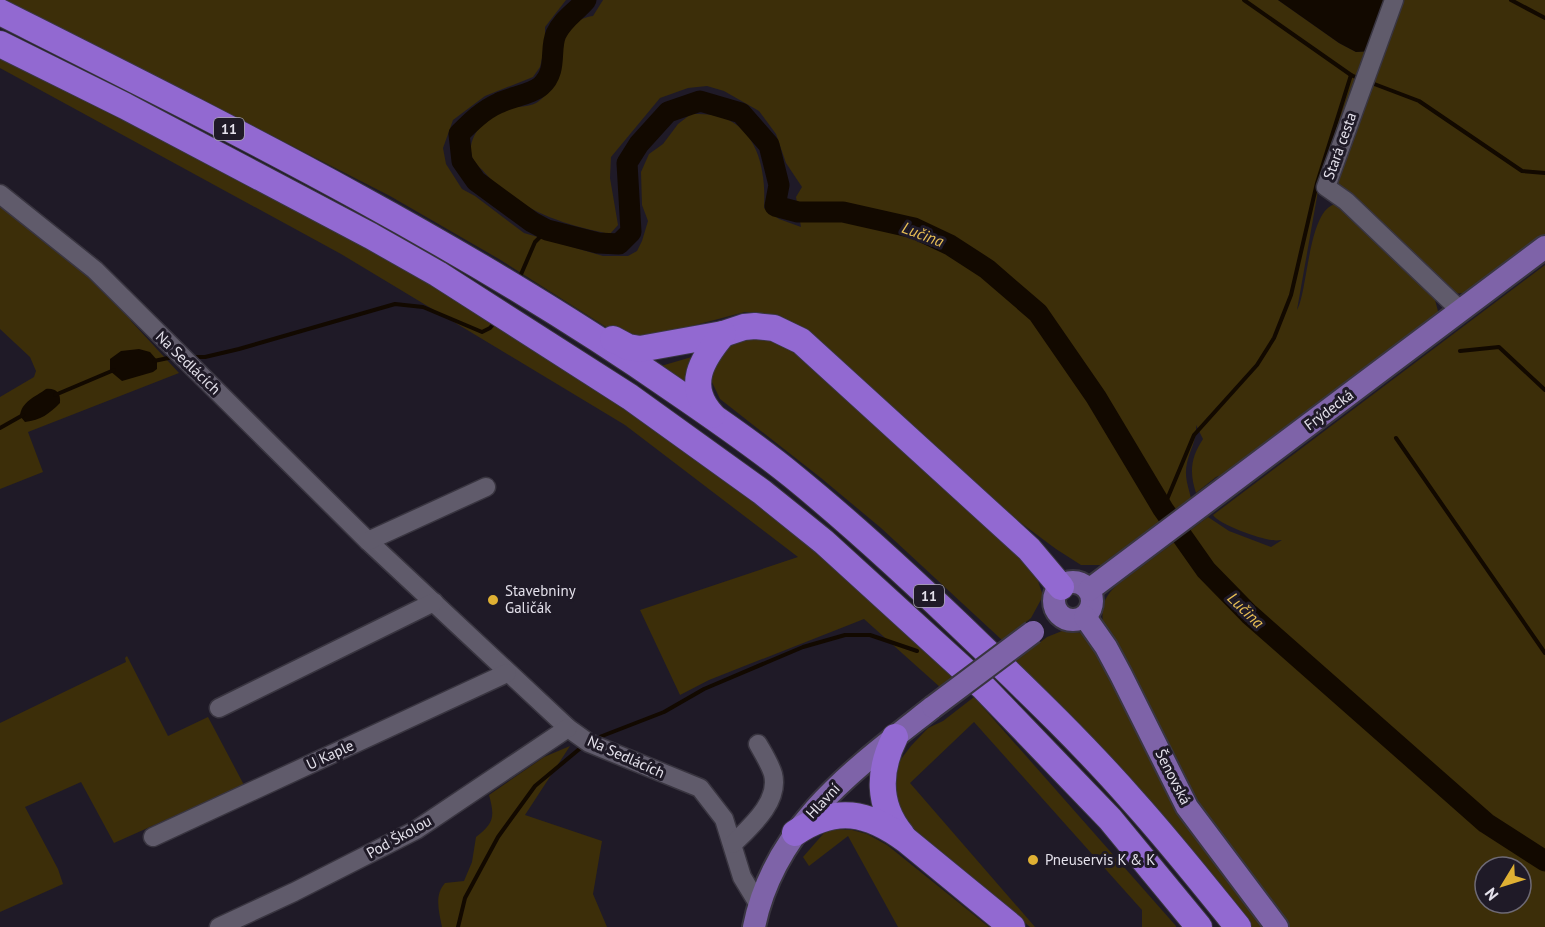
<svg xmlns="http://www.w3.org/2000/svg" width="1545" height="927" font-family="'PT Sans',sans-serif">
<style>
.green{fill:#3c2e09;fill-rule:evenodd}
.water{fill:#120900}
.lines{fill:none;stroke-linecap:round;stroke-linejoin:round}
.stream{stroke:#120900;stroke-width:4}
.river{stroke:#120900;stroke-width:21}
.minor-casing{stroke:#393540;stroke-width:21}
.major-casing{stroke:#393540;stroke-width:26}
.highway-casing{stroke:#393540;stroke-width:28}
.minor{stroke:#605b6b;stroke-width:18}
.major{stroke:#7e63a8;stroke-width:22}
.highway{stroke:#9269d1;stroke-width:26}
.major-bridge-casing{stroke:#393540;stroke-width:26;stroke-linecap:butt}
.major-bridge{stroke:#7e63a8;stroke-width:22}
.poi-dot{fill:#dfb033;stroke:#1f1a27;stroke-width:2}
.labels{text-anchor:middle;stroke-width:6;stroke-linejoin:round;paint-order:stroke}
.shield{fill:#1f1a27;stroke:#a9a5b0;stroke-width:1.5}
.shield-label{font-size:14px;font-weight:bold;fill:#e4e1eb}
.street-label{font-size:15px;fill:#e4e1eb;stroke:#1f1a27}
.poi-label{font-size:15px;fill:#e4e1eb;stroke:#1f1a27;text-anchor:start}
.water-label{font-size:16px;font-style:italic;fill:#eac055;stroke:#1f1a27}
</style>
<rect width="100%" height="100%" fill="#1f1a27"/>
<g class="green">
<path d="M2,0h564l-21,27v19l-5,21 -7,10 -48,19 -32,24 -10,28 3,16 16,25 13,7 49,37 79,23h25l9,-5 5,-10 6,-20 -6,-16 -1,-33 8,-18 14,-10 15,-20 13,-10c11,0 23,0 33,4 36,14 42,57 40,90l15,11 22,8 -5,-30 6,-10 -16,-24 -10,-29 -17,-23 -35,-20 -17,-5 -19,2 -28,10 -49,59 -1,21 8,47 -8,9c-47,-9 -92,-24 -125,-61 -3,-4 -10,-9 -12,-14 -9,-20 13,-43 31,-50 10,-3 27,-1 35,-8 22,-17 18,-37 23,-62 3,-12 20,-22 31,-23l10,-16h675l61,43 17,9 14,-1 -52,140 -21,119c11,-18 11,-104 40,-106l97,92 5,19 -21,17 -194,142 -8,3 -20,16c-7,-21 -5,-36 7,-54l-7,-14c1,15 -6,24 -9,38 -3,13 1,23 4,35l-90,67h-20l-25,-16 -63,-47 -183,-168 -31,-19 -34,-3 -103,27 -25,-5 -118,-75 -109,-63 -301,-154z"/>
<path d="M1399,0h146v235l-70,53 -9,5 -16,1 -109,-106 -5,-8z"/>
<path d="M0,57l346,178 82,48 203,127 148,110 36,30 140,126 -14,12 -77,-69 -155,61 -29,15 -40,-85 158,-53 -173,-132 -284,-171 -341,-186z"/>
<path d="M0,202l85,67 40,39 6,13 48,52 -151,59 15,40 -43,17v-92l34,-20 2,-6 -6,-14 -30,-28z"/>
<path d="M1545,265v662h-259l-87,-114 -96,-190c-2,-17 1,-26 14,-38l91,-68 21,14 42,16 11,-7c-3,0 -6,1 -9,0 -11,0 -55,-16 -60,-25zM1485,867h36v36h-36z"/>
<path d="M750,335l38,7 247,230 8,24 -12,22 -28,23 -122,-113 -60,-50 -101,-79 -9,-19 7,-30z"/>
<path d="M695,356l-5,30 -29,-20z"/>
<path d="M1062,631l22,2 5,3 179,291h-17l-13,-18 -225,-246 34,-26z"/>
<path d="M127,656l41,80 40,-19 36,68 -130,58 -33,-61 -56,25 33,62 5,15 -63,28v-189l126,-61 -1,-4z"/>
<path d="M974,697l202,229v1h-34v-17l-168,-188 -64,61 125,144h-5l-114,-95 -22,-31 1,-28 6,-14 10,-13 17,-18 15,-7z"/>
<path d="M570,746l-45,69 77,26 -9,53 14,33h-165c-3,-15 -8,-32 3,-44l19,-2 8,-19 4,-25c18,-14 19,-20 13,-42l55,-38z"/>
<path d="M833,829l19,1 15,4 20,11 102,82h-91l-50,-91 -39,30 -6,-9 21,-24z"/>
</g>
<g class="water">
<path d="M1278,0h109l-17,51 -14,1 -17,-9z"/>
<path d="M139,349l11,3 7,8v9l-4,3 -31,9 -12,-10v-12l11,-8z"/>
<path d="M46,389c10,-1 15,4 14,14 -11,11 -19,17 -35,19l-5,-6c1,-14 15,-19 26,-27z"/>
</g>
<g class="lines">
<g class="stream">
<path d="M1244,0l107,75 9,4"/>
<path d="M1511,0l34,18"/>
<path d="M1369,82l50,19 103,70 23,2"/>
<path d="M519,279l16,-37 12,-12"/>
<path d="M1460,351l39,-4 46,43"/>
<path d="M192,357h13l34,-8 156,-45 28,3 59,25 8,-4 5,-6"/>
<path d="M154,361l19,-4"/>
<path d="M55,395l59,-25"/>
<path d="M0,428l23,-13"/>
<path d="M1396,438l149,215"/>
<path d="M1163,509l31,-74 63,-70 17,-27 17,-43 26,-112 34,-108"/>
<path d="M597,738l67,-26 40,-23 99,-42 42,-12h25l47,16"/>
<path d="M458,927l7,-29 33,-61 37,-51 48,-40"/>
</g>
<path class="river" d="M586,0c-10,12 -23,19 -30,34 -7,16 2,37 -15,52 -9,8 -30,11 -42,17 -16,7 -28,19 -40,31l3,27 14,20 56,41 15,8 51,13 21,1 12,-12 -4,-69 12,-19 29,-32 32,-11 41,12 28,32 10,40 -4,21 23,6h45l71,16 36,17 37,24 51,44 58,84 67,112 43,61 43,44 237,209 59,38"/>
<defs>
<g id="minor">
<path d="M1394,0l-68,187 20,14 115,110"/>
<path d="M0,194l95,76 273,271 200,187 21,15 111,45 24,31 18,58 17,28"/>
<path d="M368,541l118,-54"/>
<path d="M219,708l215,-106"/>
<path d="M153,837l354,-164"/>
<path d="M733,844c17,-17 47,-42 40,-70 -3,-10 -10,-21 -15,-30"/>
<path d="M219,927l75,-35 122,-62 152,-102"/>
</g>
<g id="major">
<circle cx="1073" cy="601" r="19"/>
<path d="M1089,590l456,-343"/>
<path d="M1085,617l21,30 15,28 66,132 90,120"/>
<path d="M754,927c20,-102 103,-160 179,-220"/>
</g>
<g id="highway">
<path d="M0,12c230,116 462,231 674,378 41,28 82,56 120,87 65,53 126,110 186,168 52,50 105,101 153,156 37,41 71,84 105,126"/>
<path d="M0,44l125,62 246,130 67,38 192,123 132,95 62,50 160,146 126,131 89,108"/>
<path d="M613,339l15,8 12,2 83,-15 21,-7 11,-1 19,2 27,13 228,208 32,38"/>
<path d="M712,415c-27,-29 -10,-56 11,-81"/>
<path d="M895,737c-17,34 -18,68 7,98"/>
<path d="M795,833c41,-28 73,-21 111,7l106,87"/>
</g>
</defs>
<use href="#minor" class="minor-casing"/>
<use href="#major" class="major-casing"/>
<use href="#highway" class="highway-casing"/>
<use href="#minor" class="minor"/>
<use href="#major" class="major"/>
<use href="#highway" class="highway"/>
<defs>
<path id="major-bridge" d="M933,707l100,-75"/>
</defs>
<use href="#major-bridge" class="major-bridge-casing"/>
<use href="#major-bridge" class="major-bridge"/>
</g>
<g class="poi-dot">
<circle cx="493" cy="600" r="6"/>
<circle cx="1033" cy="860" r="6"/>
</g>
<g class="labels">
<g class="shield">
<rect x="214" y="118" width="30" height="22" rx="4.5"/>
<rect x="914" y="585" width="30" height="22" rx="4.5"/>
</g>
<g class="shield-label">
<text x="229" y="134">11</text>
<text x="929" y="601">11</text>
</g>
<g class="street-label">
<text transform="translate(1340 146) rotate(-70)" y="5">Stará cesta</text>
<text transform="translate(188 363) rotate(44)" y="5">Na Sedlácích</text>
<text transform="translate(1329 410) rotate(-37)" y="5">Frýdecká</text>
<text transform="translate(330 755) rotate(-25)" y="5">U Kaple</text>
<text transform="translate(626 757) rotate(24)" y="5">Na Sedlácích</text>
<text transform="translate(1173 777) rotate(63)" y="5">Šenovská</text>
<text transform="translate(823 801) rotate(-47)" y="5">Hlavní</text>
<text transform="translate(399 837) rotate(-29)" y="5">Pod Školou</text>
</g>
<g class="poi-label">
<text x="505" y="596">Stavebniny<tspan x="505" dy="17">Galičák</tspan></text>
<text x="1045" y="865">Pneuservis K &amp; K</text>
</g>
<g class="water-label">
<text transform="translate(923 234) rotate(21)" y="6">Lučina</text>
<text transform="translate(1246 610) rotate(44)" y="6">Lučina</text>
</g>
</g>
<g transform="translate(1503 885) rotate(232)"><circle r="28" fill="#1f1a27" stroke="#6e6a75" stroke-width="1.5"/>
<path d="M0-4.5L10 22L0 15L-10 22Z" fill="#dfb033"/>
<text y="-9" font-size="16" font-weight="bold" text-anchor="middle" fill="#e4e1eb">N</text>
</g>
</svg>
